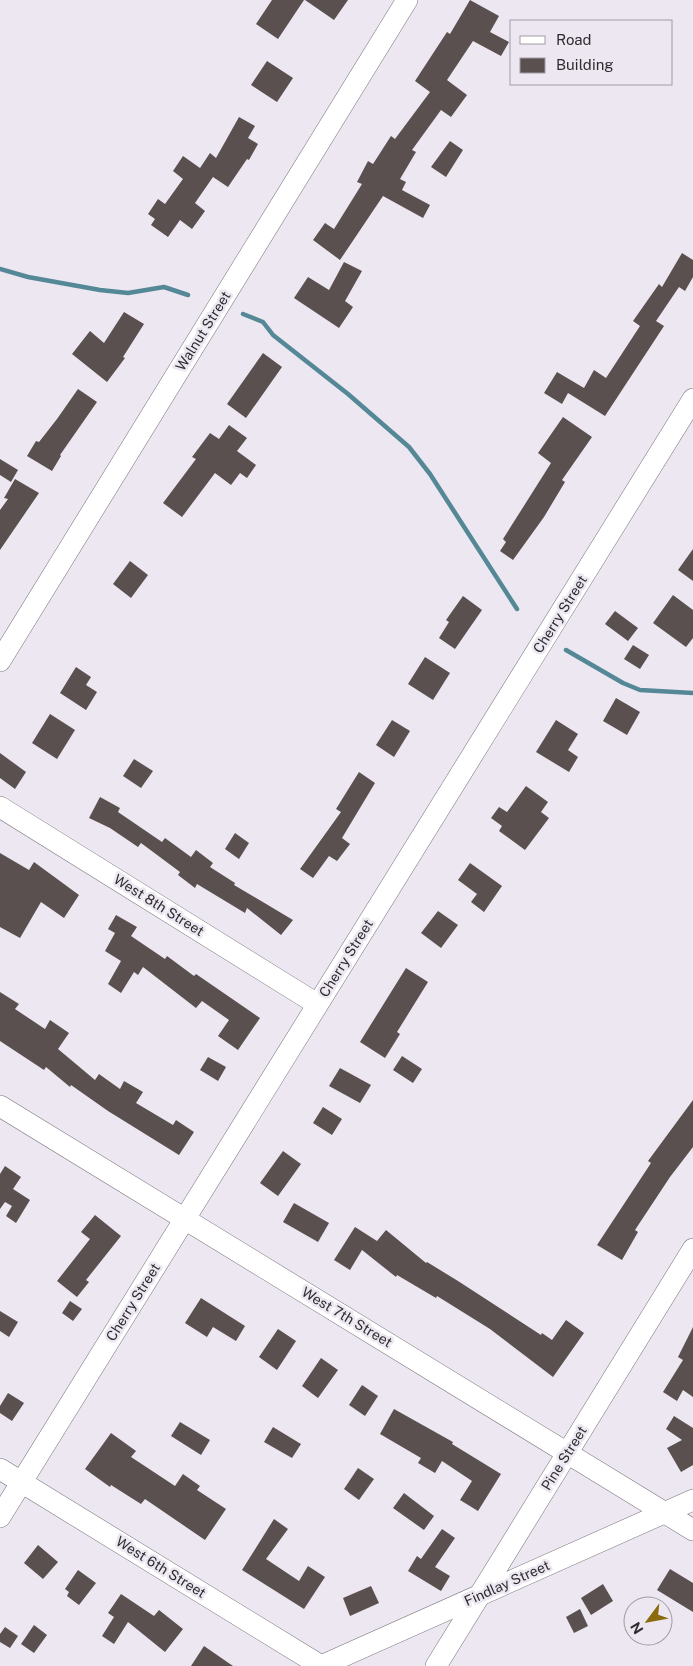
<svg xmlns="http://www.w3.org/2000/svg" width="693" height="1666" font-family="'Public Sans',sans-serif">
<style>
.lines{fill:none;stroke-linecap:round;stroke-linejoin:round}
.stream{stroke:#548897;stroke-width:4.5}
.building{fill:#5a504f}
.minor-casing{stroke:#7a767e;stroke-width:22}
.minor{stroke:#fff;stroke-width:21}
.labels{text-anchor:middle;stroke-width:5;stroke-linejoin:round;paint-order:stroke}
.street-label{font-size:14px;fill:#2e2c30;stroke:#ece7f0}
</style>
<rect width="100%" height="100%" fill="#ece7f0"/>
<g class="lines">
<g class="stream">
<path d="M0,269l28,8 72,13 28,3 36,-6 24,8"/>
<path d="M243,314l20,8 10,13 75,59 61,53 21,27 87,135"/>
<path d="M566,650l57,33 17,7 53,3"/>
</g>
</g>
<g class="building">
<path d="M272,0h32l-26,39 -22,-15z"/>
<path d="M305,0h43l-14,20z"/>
<path d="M470,0l29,16 -9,16 19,10 -8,14 -28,-15 -26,39 20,15 -16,22 -10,-7 -29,40 4,2 -16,27 6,3 -4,8 28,15 -7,13 -40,-22 -43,64 -27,-20 12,-17 9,6 28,-45 -5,-2 11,-21 5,3 18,-28 4,3 35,-47 -15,-11 32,-49 3,2z"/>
<path d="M267,61l26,17 -16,24 -26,-17z"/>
<path d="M239,117l16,9 -7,12 10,6 -9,16 -2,-1 -19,28 -15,-10 -18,26 10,8 -13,18 -12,-9 -12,17 -17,-12 4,-6 -7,-5 10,-15 7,5 18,-25 -10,-8 10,-15 17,12 10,-15 6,5z"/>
<path d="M450,141l13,9 -17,27 -15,-10z"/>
<path d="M682,253l11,7v17l-8,14 -6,-4 -23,34 8,5 -59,90 -37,-23 -6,11 -18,-11 13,-21 27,16 10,-18 12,8 34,-52 -7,-5 26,-37 3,3z"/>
<path d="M344,262l18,9 -17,30 8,6 -14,21 -45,-30 14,-21 21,13z"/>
<path d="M124,312l20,12 -21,33 2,1 -18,24 -35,-28 18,-23 14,12z"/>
<path d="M263,353l19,14 -36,51 -19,-14z"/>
<path d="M78,389l19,13 -37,53 1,1 -9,15 -25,-15 9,-15 3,1 18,-23z"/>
<path d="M563,417l29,20 -30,43 3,2 -21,35 -31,43 -13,-9 6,-9 -3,-3 48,-76 -13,-10z"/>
<path d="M229,425l18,13 -10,13 19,14 -9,13 -7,-5 -9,12 -16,-12 -33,44 -19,-14 33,-44 -4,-2 18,-24 9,6z"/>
<path d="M0,459l18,11 -7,12 -11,-7z"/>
<path d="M15,479l24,14 -39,57v-40l8,-11 -4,-1z"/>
<path d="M693,549v32l-15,-11z"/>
<path d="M130,561l18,14 -17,23 -18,-14z"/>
<path d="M673,595l20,15v28l-7,9 -33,-24z"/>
<path d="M463,596l19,14 -27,39 -16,-11 10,-16 -3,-2z"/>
<path d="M615,611l23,17 -10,13 -23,-17z"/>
<path d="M633,645l16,10 -9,14 -16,-10z"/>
<path d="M425,657l25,16 -17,27 -25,-16z"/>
<path d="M76,667l15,10 -5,8 11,7 -11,18 -26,-17z"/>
<path d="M616,698l24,14 -13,23 -24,-14z"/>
<path d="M50,714l25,16 -18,29 -25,-16z"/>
<path d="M392,720l18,11 -16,26 -18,-12z"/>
<path d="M556,720l22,14 -10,16 10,7 -9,15 -33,-20z"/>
<path d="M0,753l26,19 -11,17 -15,-11z"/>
<path d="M134,759l19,12 -12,17 -18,-12z"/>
<path d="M359,772l16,11 -33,55 8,6 -13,17 -8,-5 -16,22 -13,-9 41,-57 -5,-3z"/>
<path d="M526,786l22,16 -7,10 8,6 -24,32 -26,-19 3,-5 -11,-8 8,-11 8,5z"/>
<path d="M100,797l20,11 -2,4 44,30 3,-4 26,19 5,-7 17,13 -3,4 25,16 -1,2 59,35 -12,15 -34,-27 -2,5 -48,-29 -2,4 -17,-13 2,-3 -39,-29 -3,4 -28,-19 -21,-10z"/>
<path d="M235,833l14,10 -10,16 -14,-10z"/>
<path d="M0,853l29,17 5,-8 45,33 -15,23 -23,-16 -21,36 -20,-11z"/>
<path d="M470,863l32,23 -18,26 -13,-10 6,-8 -19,-14z"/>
<path d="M438,911l20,14 -17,23 -20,-15z"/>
<path d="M116,915l21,12 -6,9 34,23 2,-3 27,20 2,-2 64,44 -22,32 -20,-14 11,-16 -27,-19 -6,7 -53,-41 -5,8 -4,-3 -13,21 -13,-9 13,-23 -16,-10 10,-18 -7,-4z"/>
<path d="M406,968l22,14 -31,50 3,2 -15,24 -25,-16z"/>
<path d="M0,992l19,12 -4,5 30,20 5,-9 19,13 -11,16 37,31 4,-6 21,15 4,-8 19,11 -7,11 37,22 3,-5 18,12 -15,23 -71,-44 -37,-26 -1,2 -24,-20 -2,3 -44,-29z"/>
<path d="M402,1056l20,13 -9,14 -20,-13z"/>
<path d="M208,1057l18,10 -8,14 -18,-11z"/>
<path d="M340,1068l31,17 -11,18 -31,-17z"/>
<path d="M693,1100v47l-23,30 -35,53 3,2 -16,28 -25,-15 54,-82 -3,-2z"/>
<path d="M323,1107l19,12 -10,16 -19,-12z"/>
<path d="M283,1151l18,13 -23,32 -18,-13z"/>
<path d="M5,1166l16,11 -8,12 17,11 -14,23 -10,-7 6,-10 -7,-4 -5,7v-35z"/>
<path d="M294,1203l35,20 -11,19 -35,-20z"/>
<path d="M95,1215l26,21 -35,44 3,2 -12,15 -20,-16 33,-42 -9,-7z"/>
<path d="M355,1227l22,14 9,-11 40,33 1,-1 31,19 83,54 1,-2 10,7 14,-20 18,13 -31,44 -63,-48 -53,-33 -1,2 -39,-23 -1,2 -34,-27 -12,20 -16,-10z"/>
<path d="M201,1298l44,28 -9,15 -23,-14 -6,10 -22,-14z"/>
<path d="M70,1301l12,8 -9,12 -11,-8z"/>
<path d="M0,1311l18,11 -9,15 -9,-6z"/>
<path d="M693,1327v70l-10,-7 -6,11 -14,-9 20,-32 -5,-3z"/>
<path d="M278,1329l18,12 -19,29 -18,-13z"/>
<path d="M321,1358l17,12 -20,28 -16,-12z"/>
<path d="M362,1385l16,11 -13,20 -16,-11z"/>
<path d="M8,1393l16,10 -12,18 -12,-8v-7z"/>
<path d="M394,1409l59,33 -1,2 49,30 -23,37 -18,-11 12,-19 -30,-20 -7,12 -17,-10 3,-5 -41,-24z"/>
<path d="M674,1416l19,12v37l-12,7 -14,-24 15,-8 -16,-11z"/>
<path d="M180,1422l30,18 -9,15 -30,-19z"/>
<path d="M273,1427l28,17 -9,14 -28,-16z"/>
<path d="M111,1433l25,18 -5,6 44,29 8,-12 17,12 -3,4 29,19 -21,31 -60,-41 -4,5 -30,-19 -1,2 -25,-18z"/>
<path d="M358,1468l16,11 -15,21 -15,-11z"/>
<path d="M404,1493l30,23 -10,14 -31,-22z"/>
<path d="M274,1519l14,10 -22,30 33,22 9,-15 17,11 -21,32 -62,-39z"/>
<path d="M442,1529l13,9 -20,29 15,9 -9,15 -33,-20 9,-15 4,3z"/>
<path d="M38,1545l20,17 -15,17 -19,-16z"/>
<path d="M670,1569l23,14v29l-36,-22z"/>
<path d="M78,1570l18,13 -17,22 -12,-9 2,-4 -4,-3z"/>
<path d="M603,1584l10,17 -22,14 -10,-17z"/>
<path d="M371,1586l8,17 -29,13 -7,-18z"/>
<path d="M121,1594l33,22 5,-6 24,19 -18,23 -37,-30 -14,22 -12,-8 12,-19 -6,-4z"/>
<path d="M580,1609l8,17 -14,7 -8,-16z"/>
<path d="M34,1625l13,10 -13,18 -13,-9z"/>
<path d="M5,1627l13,9 -8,12 -10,-6v-8z"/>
<path d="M204,1646l29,20h-42z"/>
</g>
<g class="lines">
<defs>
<g id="minor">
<path d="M0,661l407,-661"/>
<path d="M0,807l317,197"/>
<path d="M0,1106l693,424"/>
<path d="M0,1469l321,197"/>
<path d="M0,1517l693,-1118"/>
<path d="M321,1666l372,-166"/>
<path d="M436,1666l257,-417"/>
</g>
</defs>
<use href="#minor" class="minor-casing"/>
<use href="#minor" class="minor"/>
</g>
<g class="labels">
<g class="street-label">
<text transform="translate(203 331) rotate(-58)" y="5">Walnut Street</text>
<text transform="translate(560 614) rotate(-58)" y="5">Cherry Street</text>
<text transform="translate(159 905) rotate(32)" y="5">West 8th Street</text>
<text transform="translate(346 958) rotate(-58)" y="5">Cherry Street</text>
<text transform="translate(133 1302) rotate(-58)" y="5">Cherry Street</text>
<text transform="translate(347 1317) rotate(31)" y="5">West 7th Street</text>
<text transform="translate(564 1458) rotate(-58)" y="5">Pine Street</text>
<text transform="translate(161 1567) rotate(32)" y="5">West 6th Street</text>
<text transform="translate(507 1583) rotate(-24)" y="5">Findlay Street</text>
</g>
</g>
<rect x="510" y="20" width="162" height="65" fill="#ece7f0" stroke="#a09ca3"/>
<rect x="520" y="36" width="25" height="8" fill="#ffffff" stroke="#a09ca3"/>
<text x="556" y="45" font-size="15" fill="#2e2c30">Road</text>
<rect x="520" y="58" width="25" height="15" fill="#5a504f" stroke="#a09ca3"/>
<text x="556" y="70" font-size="15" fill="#2e2c30">Building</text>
<g transform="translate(648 1621) rotate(238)"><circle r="24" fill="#ece7f0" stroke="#a09ca3"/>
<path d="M0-4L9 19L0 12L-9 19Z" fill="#8b6b0b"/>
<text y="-8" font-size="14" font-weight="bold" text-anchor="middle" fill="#2e2c30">N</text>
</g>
</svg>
